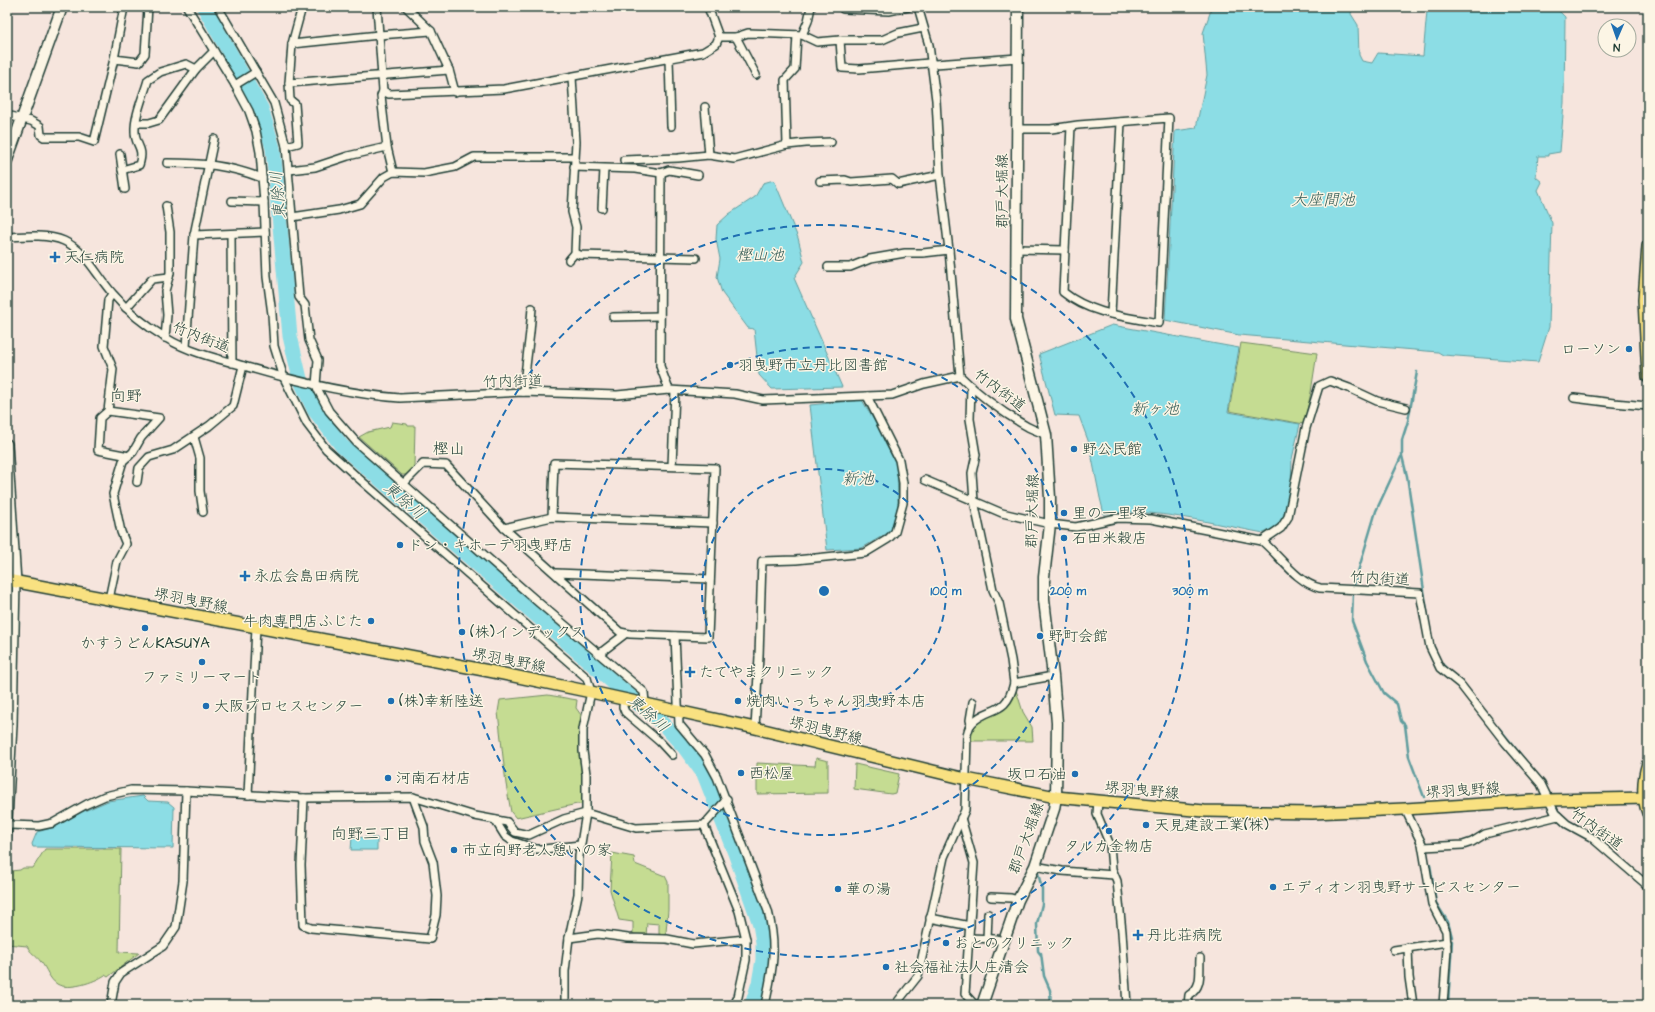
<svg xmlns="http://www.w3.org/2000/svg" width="1655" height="1012" font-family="'Architects Daughter','Klee One',sans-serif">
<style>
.green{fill:#c5dc92;stroke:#728c63}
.water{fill:#8cdde5;stroke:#609d9e}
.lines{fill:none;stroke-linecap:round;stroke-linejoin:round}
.stream{stroke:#609d9e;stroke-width:2.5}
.river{stroke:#8cdde5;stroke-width:15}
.minor-casing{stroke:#1f3d34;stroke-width:10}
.tertiary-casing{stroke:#1f3d34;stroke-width:12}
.secondary-casing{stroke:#1f3d34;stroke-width:13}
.primary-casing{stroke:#1f3d34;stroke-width:14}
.minor{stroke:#fcf5e5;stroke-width:7}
.tertiary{stroke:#fcf5e5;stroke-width:9}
.secondary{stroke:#fcf5e5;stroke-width:10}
.primary{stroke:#f9e181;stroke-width:11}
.ring{fill:none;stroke:#1f6fb2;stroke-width:2;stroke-dasharray:7 5}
.poi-dot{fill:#1f6fb2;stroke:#fcf5e5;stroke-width:1.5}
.labels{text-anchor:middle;stroke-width:3;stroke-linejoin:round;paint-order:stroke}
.street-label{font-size:15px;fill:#1f3d34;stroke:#fcf5e5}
.poi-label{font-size:15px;fill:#1f3d34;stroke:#fcf5e5;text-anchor:start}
.water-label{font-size:16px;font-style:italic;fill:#355d57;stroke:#fcf5e5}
.neighbourhood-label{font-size:16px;fill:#1f3d34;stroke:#fcf5e5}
.centre{fill:#1f6fb2;stroke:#fcf5e5;stroke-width:2}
.ring-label{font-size:12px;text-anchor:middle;font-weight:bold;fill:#1f6fb2;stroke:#fcf5e5;stroke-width:3;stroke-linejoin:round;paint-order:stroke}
</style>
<rect width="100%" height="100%" fill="#f6e5dd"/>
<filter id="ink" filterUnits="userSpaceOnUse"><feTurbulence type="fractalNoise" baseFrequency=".025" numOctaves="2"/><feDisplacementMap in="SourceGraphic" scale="8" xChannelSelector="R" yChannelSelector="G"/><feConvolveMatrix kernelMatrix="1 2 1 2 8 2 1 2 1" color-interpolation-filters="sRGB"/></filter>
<g filter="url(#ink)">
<g class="green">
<path d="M1241,343l76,10 -6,39 -7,32 -75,-13z"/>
<path d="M392,422l15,2 1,2h7l-1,41 -7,8h-5l-43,-38 9,-5 22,-5z"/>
<path d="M1013,690h3l7,22 9,15 1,14h-64v-7l6,-10 8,-6 7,-3z"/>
<path d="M548,695l29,5 -1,8 5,7 -1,45 5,45 -8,-1 -61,14 -5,-6 -5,-28 -8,-72 2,-12z"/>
<path d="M816,758l12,3v32l-71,1v-31l58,3z"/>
<path d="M855,764l44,10 -4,19 -4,1 -37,-5z"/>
<path d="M45,849h76l-2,103 20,1 -31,24 -3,-2c-10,7 -37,16 -48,9 -8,-5 -10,-15 -16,-22 -5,-7 -10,-8 -14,-16l-20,-2v-40l3,-30 1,-3 9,-1 3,-2h10z"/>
<path d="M612,853l22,4 1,7 30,12 3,6v28l-2,22 -4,4h-3v-12l-12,-1 -1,13 -13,-2v-12l-14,-2 -9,-30z"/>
</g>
<g class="water">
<path d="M1212,7h140l-1,7 7,11 1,30 3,6 10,2 6,-10 45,3 4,-45 20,-1 4,-3h104l10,10 -1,86 -4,49 -12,2v2h-10l-2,21 6,5 -4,8 14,33 -3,104 -11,35 -95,-7 -5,-3 -199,-17 -74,-15 10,-189 21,-3 11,-53 -4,-42z"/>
<path d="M774,180l24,58 6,24 -10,16 48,109 -70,2 -13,-14 -5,-46 -6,-1 -26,-35 -5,-16 3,-18 -4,-20 1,-14 12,-11 26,-17 8,-14z"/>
<path d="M1112,325l127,23 -11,64 72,12 -8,35 -1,23 -7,33 -7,11 -13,7c-46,-8 -115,-27 -160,-19l-4,-16 -11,-55 -10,-27 -24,-1 -16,-61z"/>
<path d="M862,400l17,29 7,16 11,20 1,41 -7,25 -29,17 -35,2 -17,-145z"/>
<path d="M143,796l5,5 20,1 6,5 -1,41 -140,-1 -1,-3 5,-12 18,-5 27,-15 26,-11z"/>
<path d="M352,837l25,1v12h-26z"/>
</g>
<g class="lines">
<g class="stream">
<path d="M1417,372l-9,49 -6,19v16l5,20 23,155"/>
<path d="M1354,585l22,-74 25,-54"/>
<path d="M1353,593l-1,28 15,40 17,32 13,11 4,17 4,4 4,32 15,40"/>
<path d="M1440,662l10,10"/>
<path d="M1499,728l26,32"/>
<path d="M1430,864l6,39 12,19 4,15"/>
<path d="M1036,872l2,1 4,16v15l-5,20 1,27 3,4v-2l3,23 6,14 1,15"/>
<path d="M1448,1005l4,-64"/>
</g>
<path class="river" d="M204,7l57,101 12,40 17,188 10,43 15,32 27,35 272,237 50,42 21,23 19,26 31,79 25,71 3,18v18l-4,23 -7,22"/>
<defs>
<g id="minor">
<path d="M187,7l48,78 14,26 7,20 4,21 4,50 3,75 5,37 2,32 10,32 23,46 19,25 30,27 231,202 4,14 -8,37v22l3,23v39l-7,43 -1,38 -9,44 -4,33v34"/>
<path d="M218,7l56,96 12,43 13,151 6,8 4,35 9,20 -2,25 3,7 10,19 27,31 183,161 105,89 1,11"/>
<path d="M302,7l-10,37 -3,39 160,-13"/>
<path d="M377,7l6,84 -2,5 6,51 6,25"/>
<path d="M406,7l25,24 18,39 6,22"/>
<path d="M708,7l11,30"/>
<path d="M843,7v2l46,2 19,-4"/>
<path d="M918,7l11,38 7,55 4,75 9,75 11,126"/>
<path d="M802,35l6,-14 3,-14"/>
<path d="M736,37l20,38"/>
<path d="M840,40h42l16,-7 25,-5"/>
<path d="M292,44l87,-9 52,-4"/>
<path d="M114,59l25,3 6,-8 3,-47"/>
<path d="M669,59l2,67"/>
<path d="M235,85l21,-13"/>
<path d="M383,91l6,3 115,-5 199,-37 13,-8 3,-7h17l12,-4 54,2 15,7 23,-2 2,28 17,1 70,-6 6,1 83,-6"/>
<path d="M705,107l4,48"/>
<path d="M7,115l24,6 9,5 1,9 3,2h35l15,5 20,-83 10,-52"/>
<path d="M136,123h13l10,-3 37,-51 18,-18"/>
<path d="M1018,129h33l27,-4 91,-7 -10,205c-33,-6 -69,-9 -96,-31l8,-166"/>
<path d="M787,145l19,-2 25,-1"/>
<path d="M286,146l12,-3 -3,-39 -5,-4 -1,-17"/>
<path d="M120,154l5,35"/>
<path d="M624,160l54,-2 31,-3 25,4 53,-14 -2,-65 10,-11 2,-34"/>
<path d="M167,163c37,0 60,2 95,15"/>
<path d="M574,167l61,2 26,4 8,-3 29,5"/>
<path d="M122,170l17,-5c6,-19 -4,-18 -4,-33 -1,-16 9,-37 13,-52l12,-8 26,-8 10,5"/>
<path d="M289,170l26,-3 33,-11 39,-9"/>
<path d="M661,173l-1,193 9,24"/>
<path d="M820,181l25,-1 6,2 41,-3 6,5 42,-9"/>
<path d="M232,201l32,1"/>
<path d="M602,208l2,-39"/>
<path d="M292,217l47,-7 21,-6 24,-27 9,-5 31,1 31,-6 19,-10h100"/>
<path d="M231,234l1,129"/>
<path d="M194,235l71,-3"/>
<path d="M7,237c18,-1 41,-3 57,4 22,10 33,35 49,53 15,18 33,32 53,44 21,13 48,20 71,26 53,16 108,30 163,34l123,-6 94,3 52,-5 66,4 28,6 129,-5 32,-11 36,-8"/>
<path d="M1017,249l48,1"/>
<path d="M575,253l5,2 116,3"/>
<path d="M569,260l6,-7 1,-26 -4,-15 4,-70 -4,-65"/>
<path d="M828,267h22l20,-8 35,-6h18l26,-3"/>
<path d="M112,294l-4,6 -4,46 9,23 -5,42 -8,7 -2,32 31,6"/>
<path d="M126,308l26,-29 17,-2"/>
<path d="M1111,314l10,-192"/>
<path d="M613,317l47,-1"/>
<path d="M165,338l2,-23 -2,-24 5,-18v-41l-4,-26"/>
<path d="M186,347l8,-112 20,-96"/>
<path d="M960,376c20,20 43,37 68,51 6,3 12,5 18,8"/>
<path d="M971,386l-1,33 6,36 -4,18 2,28 19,89 6,13 12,57 3,23 39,-7"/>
<path d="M523,392l7,-60 2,-24"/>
<path d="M1574,398l40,5 34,3"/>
<path d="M108,411l51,7 -18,20 -8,14 -10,9 -10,33 8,38 5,12 -9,17 -8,38"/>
<path d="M194,437l6,21v33l3,21"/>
<path d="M672,466l3,-75"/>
<path d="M925,480l77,33 48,11 26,3 41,-9 34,1 111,22c18,15 35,42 58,47l100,5 10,54 10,21 20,16 45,58 36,42 14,29 12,11 24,13 57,49"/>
<path d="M137,482l2,-14 10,-11 24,-7 36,-24 24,-20 10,-40"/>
<path d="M404,483l19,-19 23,1 58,63 116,104 10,2 78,3 7,-169 -161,-5 -2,54"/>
<path d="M504,528l48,-11 161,6"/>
<path d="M1262,541l19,-13 7,-11 18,-89 13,-42 11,-5 19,7 28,13 29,7"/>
<path d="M556,573l154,6"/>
<path d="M675,636l4,88 26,31 12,22 51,134c9,36 5,58 -3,94"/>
<path d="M599,654l26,-20"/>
<path d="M624,699l-1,8 2,5 35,30 12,13"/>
<path d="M971,724l-1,-4 3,-18"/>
<path d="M755,728l4,-72 3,-95 34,-1 69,-7 23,-14 7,-7 8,-29v-20l-4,-23 -32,-64"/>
<path d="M248,795l8,-168"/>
<path d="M304,798l-3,67 2,60 8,3 119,11 6,-24 1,-19 -4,-34 -8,-21 -1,-14 -11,-30"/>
<path d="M1098,801l-1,13 13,31 2,24 5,12 5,51 5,73"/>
<path d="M1405,809l17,35 10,60 14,27 1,18 -4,56"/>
<path d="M961,818l13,45 -9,131 10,11"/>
<path d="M495,820l10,16 7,5 24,8h8l36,-4"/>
<path d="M9,825l30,1 14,-3 34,-19 18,-8 26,-6 55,1 118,7 109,-1 62,19 32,6 8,10 14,3 35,-16 22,-6 50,15 68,-3 23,-26"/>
<path d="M704,825l35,86 7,28v21l-8,37 -4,8"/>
<path d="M7,839l6,-114 3,-143"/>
<path d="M1423,847l40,-2 9,-3 13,-8 73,-18"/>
<path d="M1035,866l27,5 52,4"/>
<path d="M991,897l20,1 7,2"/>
<path d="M930,918l40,8"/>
<path d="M569,938l29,-4 30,4 39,1 26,5 53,-5"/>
<path d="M969,938l28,1 6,4"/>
<path d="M987,939l1,-25"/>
<path d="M1408,947l1,30 4,28"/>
<path d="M1394,950l53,-8"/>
<path d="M111,1005l4,-23 6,-9 42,-27 13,-19 7,-46 3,-90"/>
<path d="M426,1005l4,-1 59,1"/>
<path d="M895,1005l23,-29 26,-119 21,-47 2,-75c1,-4 2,-9 5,-12 18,-18 34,-6 42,-40"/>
<path d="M1188,1005l1,-10c14,-8 10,-23 11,-37"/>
</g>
<path id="tertiary" d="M7,444l9,138"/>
<g id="secondary">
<path d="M7,160l55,-153"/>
<path d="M982,1005l36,-105 17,-34 19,-57 2,-12 1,-74 -4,-47 -9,-76v-23l6,-53v-26l-4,-63 -30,-116 2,-312"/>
</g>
<g id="primary">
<path d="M1648,246l-4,54 4,77"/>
<path d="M7,580l482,91 102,21 164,36 211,51 90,18 148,14 108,2 93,-4 143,-9 100,-2"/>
<path d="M1648,763c-5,16 -6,34 0,50"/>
</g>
</defs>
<use href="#minor" class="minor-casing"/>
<use href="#tertiary" class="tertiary-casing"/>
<use href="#secondary" class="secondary-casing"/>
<use href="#primary" class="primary-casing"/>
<use href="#minor" class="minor"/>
<use href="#tertiary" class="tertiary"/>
<use href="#secondary" class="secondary"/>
<use href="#primary" class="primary"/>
</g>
</g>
<g class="ring">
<circle cx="824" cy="591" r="122"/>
<circle cx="824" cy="591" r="244"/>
<circle cx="824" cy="591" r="366"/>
</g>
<g class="poi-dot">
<path d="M53 251h4v4h4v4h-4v4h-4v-4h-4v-4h4z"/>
<circle cx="1629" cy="349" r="4"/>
<circle cx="730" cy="365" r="4"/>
<circle cx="1074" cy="449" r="4"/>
<circle cx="1064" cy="513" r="4"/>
<circle cx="1064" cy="538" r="4"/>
<circle cx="400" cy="545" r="4"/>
<path d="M243 570h4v4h4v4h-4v4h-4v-4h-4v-4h4z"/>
<circle cx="371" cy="621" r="4"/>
<circle cx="145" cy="628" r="4"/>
<circle cx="462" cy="632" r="4"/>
<circle cx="1040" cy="636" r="4"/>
<circle cx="202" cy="662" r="4"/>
<path d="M688 666h4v4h4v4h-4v4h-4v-4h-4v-4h4z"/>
<circle cx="391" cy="701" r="4"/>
<circle cx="738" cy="701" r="4"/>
<circle cx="206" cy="706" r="4"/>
<circle cx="741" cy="773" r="4"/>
<circle cx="1075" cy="774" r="4"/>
<circle cx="388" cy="778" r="4"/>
<circle cx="1146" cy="825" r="4"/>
<circle cx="1109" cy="831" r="4"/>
<circle cx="454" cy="850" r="4"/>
<circle cx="1273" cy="887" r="4"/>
<circle cx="838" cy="889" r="4"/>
<path d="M1136 929h4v4h4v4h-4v4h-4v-4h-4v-4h4z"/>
<circle cx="946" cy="943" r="4"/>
<circle cx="886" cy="967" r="4"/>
</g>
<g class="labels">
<g class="street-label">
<text transform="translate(1002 191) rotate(-90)" y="5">郡戸大堀線</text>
<text transform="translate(201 337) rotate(21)" y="5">竹内街道</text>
<text transform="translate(513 381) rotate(-1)" y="5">竹内街道</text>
<text transform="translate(1000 390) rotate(37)" y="5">竹内街道</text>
<text transform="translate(1032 511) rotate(-89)" y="5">郡戸大堀線</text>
<text transform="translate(1380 578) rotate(3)" y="5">竹内街道</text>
<text transform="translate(191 600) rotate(11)" y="5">堺羽曳野線</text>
<text transform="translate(509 660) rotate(11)" y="5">堺羽曳野線</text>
<text transform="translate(826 730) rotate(14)" y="5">堺羽曳野線</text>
<text transform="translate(1142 790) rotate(5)" y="5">堺羽曳野線</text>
<text transform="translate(1463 790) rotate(-4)" y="5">堺羽曳野線</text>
<text transform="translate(1597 829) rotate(36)" y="5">竹内街道</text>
<text transform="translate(1026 838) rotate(-70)" y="5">郡戸大堀線</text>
</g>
<g class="poi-label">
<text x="64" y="262">天仁病院</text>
<text x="1621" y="354" text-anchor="end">ローソン</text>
<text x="738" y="370">羽曳野市立丹比図書館</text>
<text x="1082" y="454">野公民館</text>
<text x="1072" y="518">里の一里塚</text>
<text x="1072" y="543">石田米穀店</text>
<text x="408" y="550">ドン・キホーテ羽曳野店</text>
<text x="254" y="581">永広会島田病院</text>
<text x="363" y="626" text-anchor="end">牛肉専門店ふじた</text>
<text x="470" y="637">(株)インデックス</text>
<text x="1048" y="641">野町会館</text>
<text x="145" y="648" text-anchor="middle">かすうどんKASUYA</text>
<text x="699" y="677">たてやまクリニック</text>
<text x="202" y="682" text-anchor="middle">ファミリーマート</text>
<text x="399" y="706">(株)幸新陸送</text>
<text x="746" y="706">焼肉いっちゃん羽曳野本店</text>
<text x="214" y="711">大阪プロセスセンター</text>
<text x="749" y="778">西松屋</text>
<text x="1067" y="779" text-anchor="end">坂口石油</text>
<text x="396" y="783">河南石材店</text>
<text x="1154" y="830">天見建設工業(株)</text>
<text x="1109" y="851" text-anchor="middle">タルカ金物店</text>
<text x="462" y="855">市立向野老人憩いの家</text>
<text x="1281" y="892">エディオン羽曳野サービスセンター</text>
<text x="846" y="894">華の湯</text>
<text x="1147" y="940">丹比荘病院</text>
<text x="954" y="948">おとのクリニック</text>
<text x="894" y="972">社会福祉法人庄清会</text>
</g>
<g class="water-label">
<text transform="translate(277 195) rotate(-95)" y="6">東除川</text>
<text x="1323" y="205">大座間池</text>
<text x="760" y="260">樫山池</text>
<text x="1155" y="414">新ヶ池</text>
<text x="858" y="484">新池</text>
<text transform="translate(405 500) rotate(41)" y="6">東除川</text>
<text transform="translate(649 713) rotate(42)" y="6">東除川</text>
</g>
<g class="neighbourhood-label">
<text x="126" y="401">向野</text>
<text x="449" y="454">樫山</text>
<text x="371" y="839">向野三丁目</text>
</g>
</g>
<circle cx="824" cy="591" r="6" class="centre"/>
<g class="ring-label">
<text x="946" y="595">100 m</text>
<text x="1068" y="595">200 m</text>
<text x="1190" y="595">300 m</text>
</g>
<rect width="1655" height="1012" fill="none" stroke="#fcf5e5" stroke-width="24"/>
<rect x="12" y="12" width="1631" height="988" fill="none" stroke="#1f3d34" stroke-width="1.5" filter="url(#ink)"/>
<g transform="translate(1617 38) rotate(182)"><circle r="19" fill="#fcf5e5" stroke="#a4ab9e"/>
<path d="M0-3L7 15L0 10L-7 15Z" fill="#1f6fb2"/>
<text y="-6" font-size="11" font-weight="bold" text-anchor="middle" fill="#1f3d34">N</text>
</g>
</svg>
